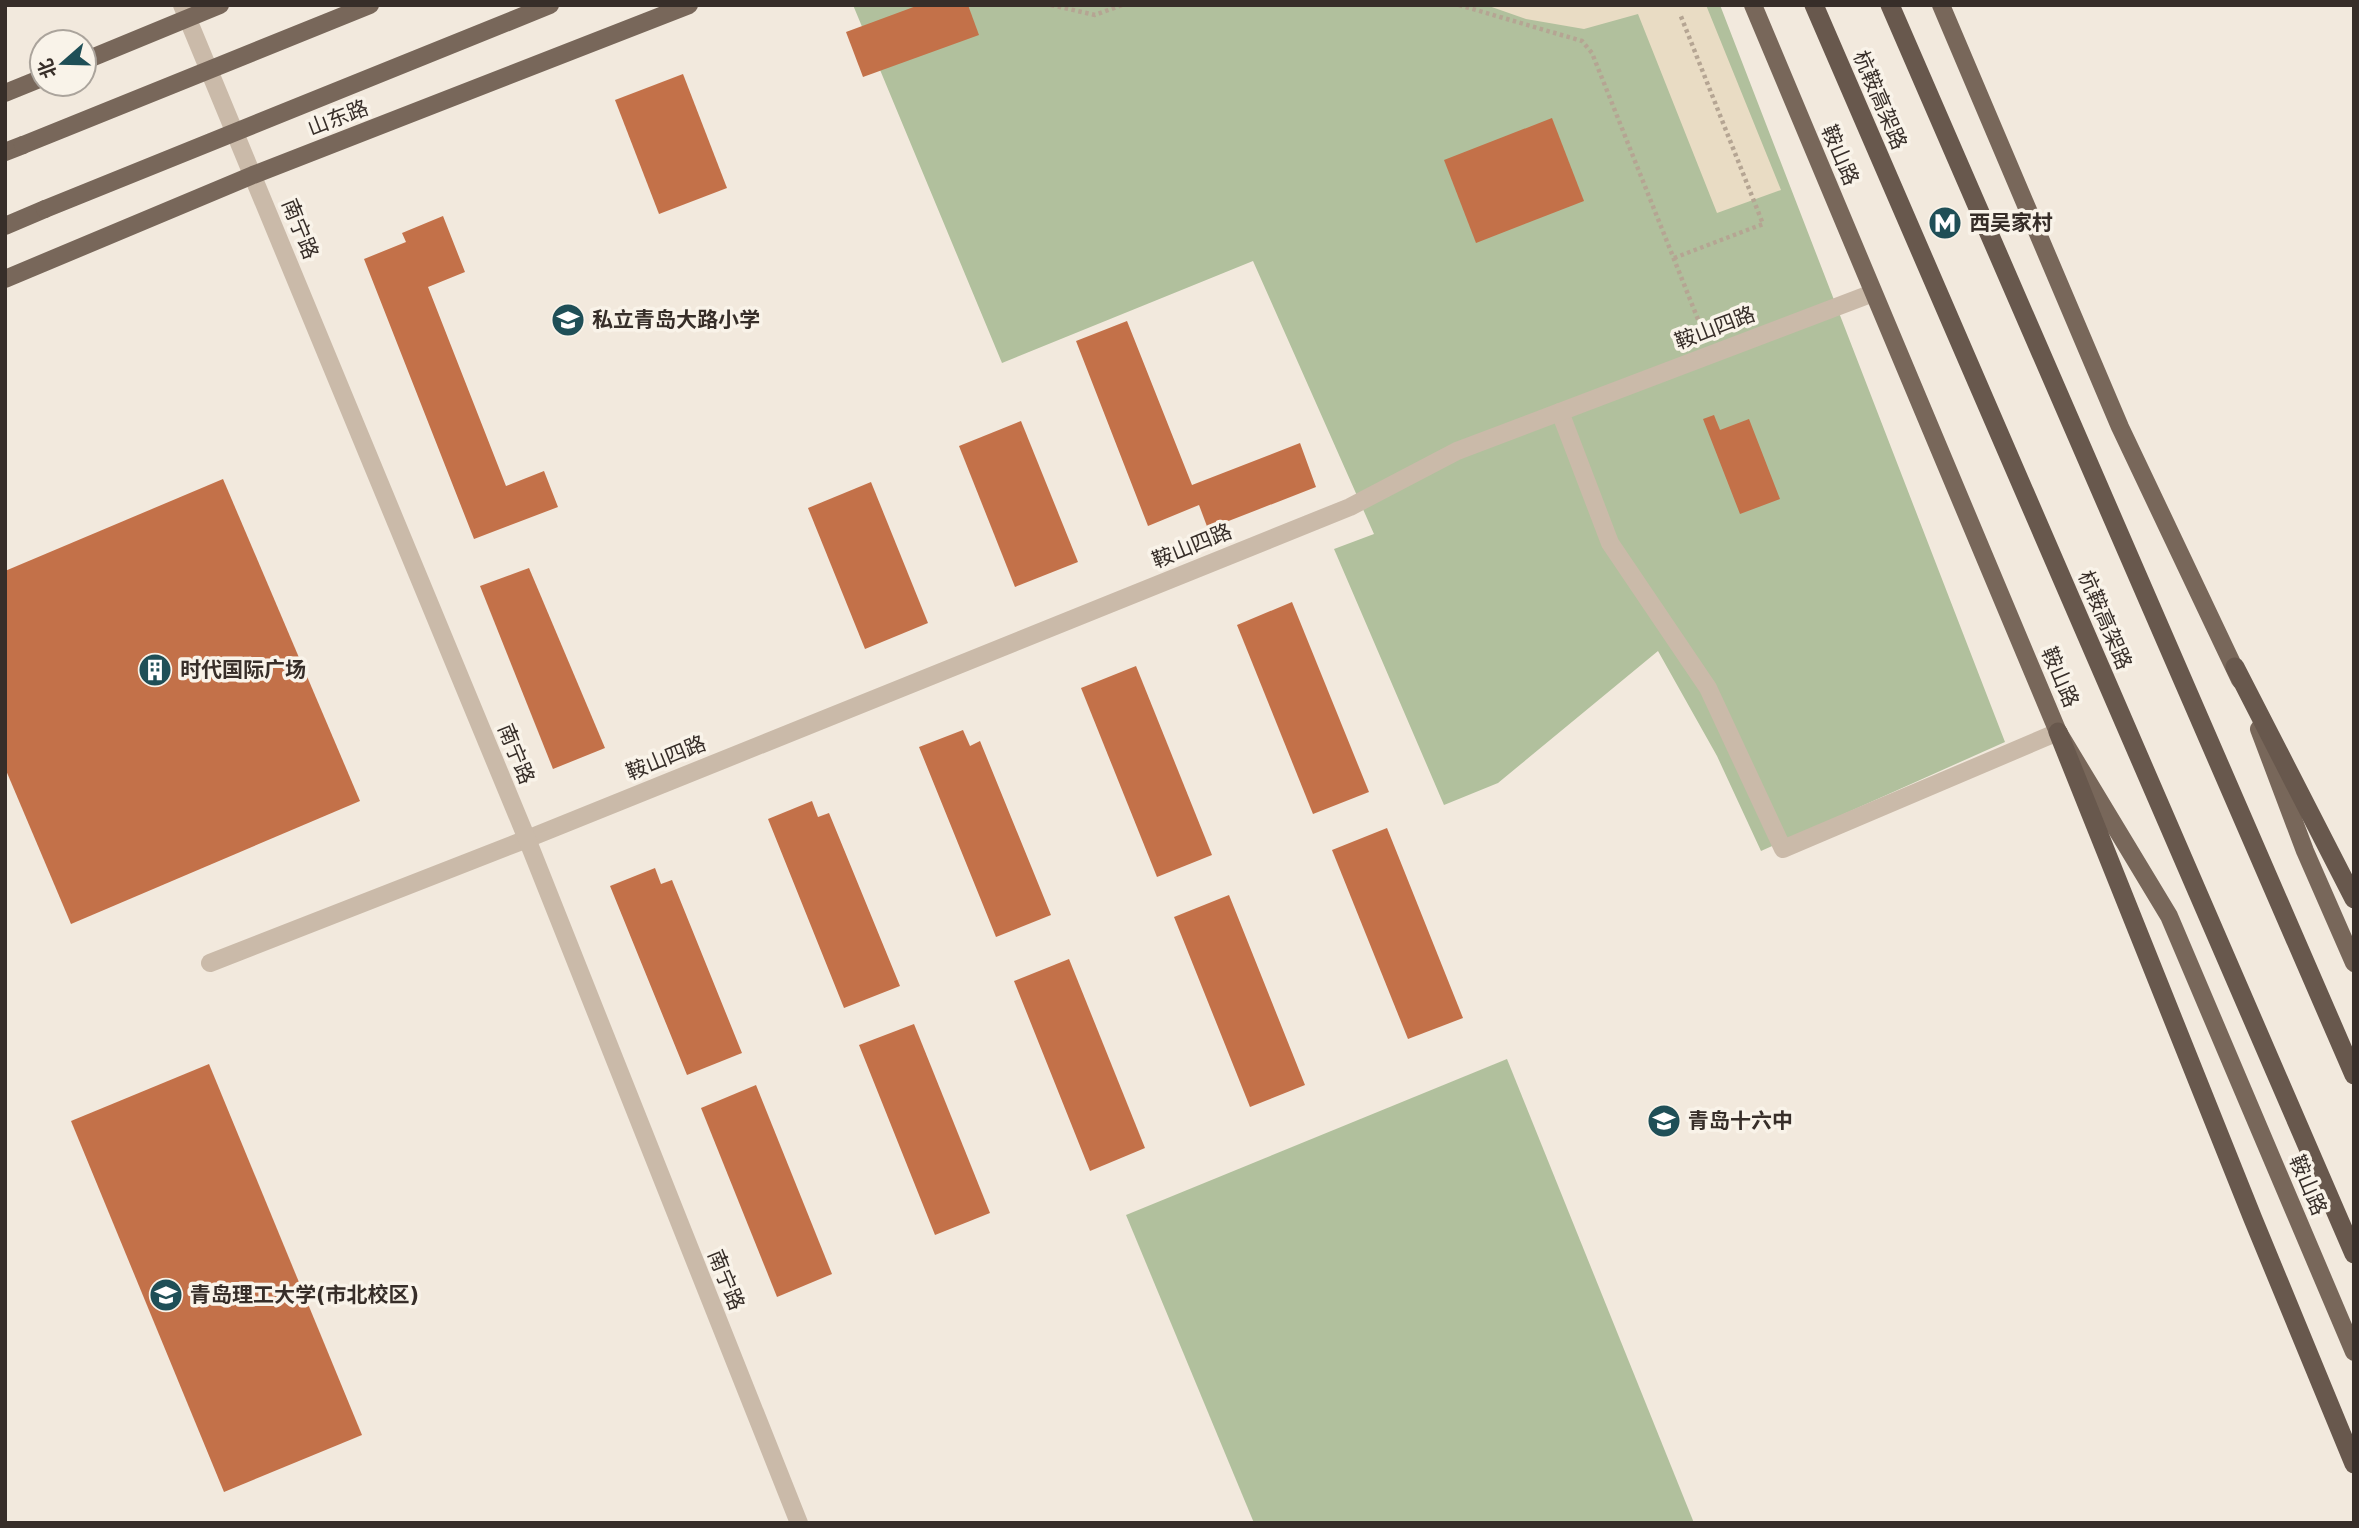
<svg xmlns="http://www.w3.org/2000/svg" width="2359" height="1528" font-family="'DejaVu Sans','Noto Sans SC',sans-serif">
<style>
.green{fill:#b1c09d}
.plaza{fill:#e9dcc4}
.building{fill:#c37149}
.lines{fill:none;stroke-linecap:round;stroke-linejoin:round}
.path{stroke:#b5a593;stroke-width:4.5;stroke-dasharray:3.5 3.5;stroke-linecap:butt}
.service{stroke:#cabaa9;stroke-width:18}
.minor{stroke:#cabaa9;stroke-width:18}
.tertiary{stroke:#cabaa9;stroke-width:18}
.primary{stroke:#78675a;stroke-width:18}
.trunk{stroke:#68584d;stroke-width:19}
.primary-bridge{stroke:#78675a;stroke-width:18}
.labels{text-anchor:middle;stroke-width:7;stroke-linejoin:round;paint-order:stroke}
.street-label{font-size:21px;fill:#372e29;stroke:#f9f3e9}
.poi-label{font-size:21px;font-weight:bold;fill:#372e29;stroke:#f9f3e9;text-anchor:start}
</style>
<rect width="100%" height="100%" fill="#f2e9dd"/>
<g class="green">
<path d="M853,5h867l285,737 -244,109 -44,-95 -59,-105 -160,132 -54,22 -110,-256 40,-15 -121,-273 -251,102z"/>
<path d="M1507,1059l187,464h-440l-128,-308z"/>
</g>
<path class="plaza" d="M1486,5h220l75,185 -64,23 -79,-199 -54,15 -58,-10z"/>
<g class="building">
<path d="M919,5h49l11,30 -116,42 -17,-45z"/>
<path d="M683,74l44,114 -68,26 -44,-114z"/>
<path d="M1552,118l32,83 -108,42 -32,-83z"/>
<path d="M443,216l22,56 -37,15 78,199 38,-15 14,36 -84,32 -110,-280 42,-17 -4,-9z"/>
<path d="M1127,321l65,164 108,-42 16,44 -108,42 -9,-24 -51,21 -72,-185z"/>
<path d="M1714,415l6,15 29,-11 31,80 -40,15 -37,-95z"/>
<path d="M1021,421l57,141 -63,25 -56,-141z"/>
<path d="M223,479l137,322 -289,123 -66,-156v-197z"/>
<path d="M871,482l57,141 -63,26 -57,-141z"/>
<path d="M529,568l76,180 -52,21 -73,-183z"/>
<path d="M1292,602l77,190 -56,22 -76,-189z"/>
<path d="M1136,666l76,189 -55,22 -76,-189z"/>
<path d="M963,730l7,16 10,-5 71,174 -55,22 -77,-190z"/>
<path d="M812,801l6,16 11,-4 71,173 -56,22 -76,-189z"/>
<path d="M1387,828l76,190 -55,21 -76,-189z"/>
<path d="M655,868l6,16 11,-4 70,173 -55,22 -77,-189z"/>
<path d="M1229,895l76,190 -55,22 -76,-190z"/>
<path d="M1069,959l76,189 -55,23 -76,-190z"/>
<path d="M914,1024l76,189 -55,22 -76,-190z"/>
<path d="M209,1064l153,371 -138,57 -153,-371z"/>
<path d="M756,1085l76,189 -55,23 -76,-189z"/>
</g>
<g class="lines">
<g class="path">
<path d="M1051,5l44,10 27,-10"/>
<path d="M1459,5l123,36 10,12 109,274"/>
<path d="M1674,258l89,-34 -83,-210"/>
</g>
<g class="service">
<path d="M1560,412l50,131 98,145 75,161 275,-117"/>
<path d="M210,963l317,-124"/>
</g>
<path class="minor" d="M527,839l823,-332 107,-56 416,-158"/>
<path class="tertiary" d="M182,5l345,834 272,684"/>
<g class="primary">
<path d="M1753,5l305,727 111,184 185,436"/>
<path d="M1941,5l179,422 120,253"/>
<path d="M84,61l136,-56"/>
<path d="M5,93l37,-15"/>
<path d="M5,152l18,-7"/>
<path d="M5,226l40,-17"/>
<path d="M5,279l248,-104 436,-170"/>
<path d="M2259,729l46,122 49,112"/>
</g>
<g class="trunk">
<path d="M1814,5l540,1249"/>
<path d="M1890,5l464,1070"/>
<path d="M2235,667l119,232"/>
<path d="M2058,732l195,487 101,245"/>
</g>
<g class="primary-bridge">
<path d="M23,145l347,-140"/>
<path d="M45,209l505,-204"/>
</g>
</g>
<defs>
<symbol id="metro-disc" viewBox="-11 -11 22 22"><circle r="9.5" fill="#1f4f57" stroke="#f9f3e9"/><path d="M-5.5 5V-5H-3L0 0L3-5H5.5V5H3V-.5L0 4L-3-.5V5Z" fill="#fff"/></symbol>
<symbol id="school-disc" viewBox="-11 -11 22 22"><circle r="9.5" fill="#1f4f57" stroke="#f9f3e9"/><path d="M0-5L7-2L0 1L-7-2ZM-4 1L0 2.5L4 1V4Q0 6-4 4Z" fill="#fff"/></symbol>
<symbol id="building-disc" viewBox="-11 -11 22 22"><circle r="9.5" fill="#1f4f57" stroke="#f9f3e9"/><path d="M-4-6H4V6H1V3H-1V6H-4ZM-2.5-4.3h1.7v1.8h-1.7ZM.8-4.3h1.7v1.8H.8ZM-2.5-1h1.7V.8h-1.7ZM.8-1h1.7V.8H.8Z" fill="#fff"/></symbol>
<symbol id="university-disc" viewBox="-11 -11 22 22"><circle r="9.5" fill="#1f4f57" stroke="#f9f3e9"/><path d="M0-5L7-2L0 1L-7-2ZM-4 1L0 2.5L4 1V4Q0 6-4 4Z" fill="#fff"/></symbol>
</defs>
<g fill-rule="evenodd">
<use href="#metro-disc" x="1926" y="204" width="38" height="38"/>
<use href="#school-disc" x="549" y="301" width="38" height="38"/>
<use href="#building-disc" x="136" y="651" width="38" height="38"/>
<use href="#school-disc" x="1645" y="1102" width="38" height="38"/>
<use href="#university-disc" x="147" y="1276" width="38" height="38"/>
</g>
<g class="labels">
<g class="street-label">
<text transform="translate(1880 100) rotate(67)" y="7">杭鞍高架路</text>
<text transform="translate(338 118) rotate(-21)" y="7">山东路</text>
<text transform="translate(1840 155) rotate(67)" y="7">鞍山路</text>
<text transform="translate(300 229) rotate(68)" y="7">南宁路</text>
<text transform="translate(1715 328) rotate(-21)" y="7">鞍山四路</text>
<text transform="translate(1192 546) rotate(-22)" y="7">鞍山四路</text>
<text transform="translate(2105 620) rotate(67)" y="7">杭鞍高架路</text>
<text transform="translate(2060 677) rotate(67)" y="7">鞍山路</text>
<text transform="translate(516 754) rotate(68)" y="7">南宁路</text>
<text transform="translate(666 758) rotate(-22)" y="7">鞍山四路</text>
<text transform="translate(2308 1185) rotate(67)" y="7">鞍山路</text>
<text transform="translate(726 1280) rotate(68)" y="7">南宁路</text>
</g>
<g class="poi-label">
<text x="1969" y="230">西吴家村</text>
<text x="592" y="327">私立青岛大路小学</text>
<text x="180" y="677">时代国际广场</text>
<text x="1688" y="1128">青岛十六中</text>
<text x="190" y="1302">青岛理工大学(市北校区)</text>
</g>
</g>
<rect width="2359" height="1528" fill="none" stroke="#372e29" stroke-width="14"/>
<g transform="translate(63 63) rotate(250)"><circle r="33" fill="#f9f3e9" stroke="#aba49c" stroke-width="2"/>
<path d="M0-5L12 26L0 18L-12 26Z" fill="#1f4f57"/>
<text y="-10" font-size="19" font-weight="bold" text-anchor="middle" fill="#372e29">北</text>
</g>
</svg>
